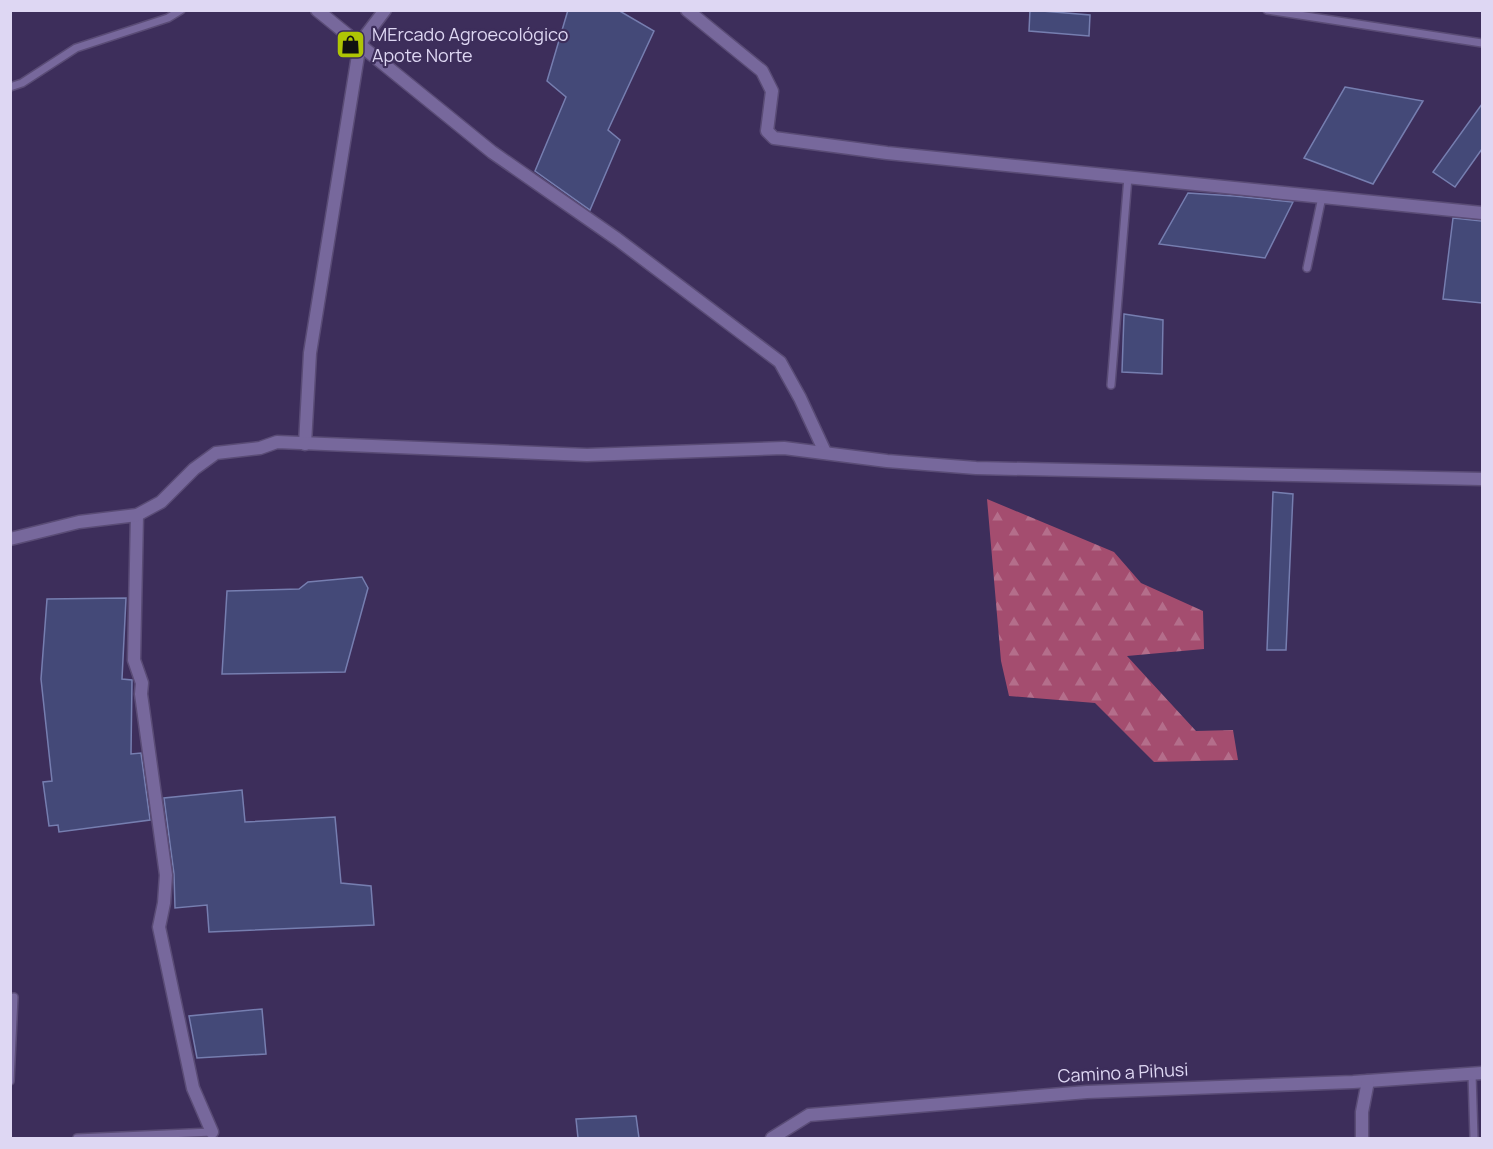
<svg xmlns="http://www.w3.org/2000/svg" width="1493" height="1149" font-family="Manrope,sans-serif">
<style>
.forest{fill:url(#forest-firs)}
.building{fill:#444978;stroke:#767eb0;stroke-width:1.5}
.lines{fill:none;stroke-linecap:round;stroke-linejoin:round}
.lane-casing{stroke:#5a4c76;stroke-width:10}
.street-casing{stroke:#5a4c76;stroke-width:15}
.lane{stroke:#77689c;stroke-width:7}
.street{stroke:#77689c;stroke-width:12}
.labels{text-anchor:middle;stroke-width:4.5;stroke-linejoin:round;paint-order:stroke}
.poi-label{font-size:18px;fill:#ded7f3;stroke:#3d2e5b;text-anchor:start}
.street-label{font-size:18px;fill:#ded7f3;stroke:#3d2e5b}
</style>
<defs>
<pattern id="forest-firs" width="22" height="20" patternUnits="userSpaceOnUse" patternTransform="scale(1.5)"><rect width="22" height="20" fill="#a44d6f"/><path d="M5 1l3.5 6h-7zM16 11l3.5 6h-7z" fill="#b46e8b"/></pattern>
</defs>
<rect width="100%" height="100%" fill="#3d2e5b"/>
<path class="forest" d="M987,499l127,53 27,31 62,28 1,38 -77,7 69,75 37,-1 5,30 -84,2 -59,-59 -86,-7 -8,-35z"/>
<g class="building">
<path d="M568,10h50l36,21 -46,99 12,10 -30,70 -55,-39 31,-74 -19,-16z"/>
<path d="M1030,10l60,5 -1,21 -60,-5z"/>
<path d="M1345,87l78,14 -50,83 -69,-26z"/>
<path d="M1482,104v45l-27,38 -22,-15z"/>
<path d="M1188,193l46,3 59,6 -28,56 -106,-14z"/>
<path d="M1453,218l29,3v82l-39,-4z"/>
<path d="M1124,314l39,6 -1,54 -40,-2z"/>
<path d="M1273,492l20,2 -7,156h-19z"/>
<path d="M362,577l6,11 -23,84 -123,2 5,-83 72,-2 9,-7z"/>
<path d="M126,598l-4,81 10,1 -1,74 10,-1 9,67 -91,12 -1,-7 -9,1 -6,-44 9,-1 -11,-102 6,-80z"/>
<path d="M242,790l3,32 90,-5 6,66 30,3 3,39 -165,7 -2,-27 -32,3 -1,-34 -10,-76z"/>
<path d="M262,1009l4,45 -69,4 -8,-42z"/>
<path d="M636,1116l3,22h-61l-2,-19z"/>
</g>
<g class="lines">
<defs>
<g id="lane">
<path d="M1267,10l215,33"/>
<path d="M10,87l12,-4 54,-35 92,-30 13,-8"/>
<path d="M1307,268l15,-71"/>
<path d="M1111,385l17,-208"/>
<path d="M1472,1074l2,64"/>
<path d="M10,1081l4,-84"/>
<path d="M77,1138l135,-6"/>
</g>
<g id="street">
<path d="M317,10l175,142 125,87 163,123 20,36 25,54"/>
<path d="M687,10l75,61 10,20 -5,40 7,7 113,15 595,60"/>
<path d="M305,444l5,-91 50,-310 25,-33"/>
<path d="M137,515l-3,145 8,23 -1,11 25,181 -2,28 -5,24 34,161 19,44"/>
<path d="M10,539l69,-17 58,-7 24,-13 33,-33 22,-16 44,-5 17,-6 310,13 197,-7 103,13 89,7 506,11"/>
<path d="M772,1138l37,-23 278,-23 266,-10 129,-9"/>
<path d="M1362,1138v-26l6,-31"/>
</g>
</defs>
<use href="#lane" class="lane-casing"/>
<use href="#street" class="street-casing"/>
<use href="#lane" class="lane"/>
<use href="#street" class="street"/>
</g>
<defs>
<symbol id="shop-square" viewBox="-11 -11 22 22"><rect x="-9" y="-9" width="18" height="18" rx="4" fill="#afc504" stroke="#3d2e5b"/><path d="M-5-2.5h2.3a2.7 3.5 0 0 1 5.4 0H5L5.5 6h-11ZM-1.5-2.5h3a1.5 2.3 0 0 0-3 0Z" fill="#111"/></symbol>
</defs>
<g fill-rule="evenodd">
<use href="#shop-square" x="334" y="28" width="33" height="33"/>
</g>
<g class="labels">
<g class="poi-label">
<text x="372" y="41">MErcado Agroecológico<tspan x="372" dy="21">Apote Norte</tspan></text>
</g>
<g class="street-label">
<text transform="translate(1123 1073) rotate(-3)" y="6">Camino a Pihusi</text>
</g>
</g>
<rect width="1493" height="1149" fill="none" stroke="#ded7f3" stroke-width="24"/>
</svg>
